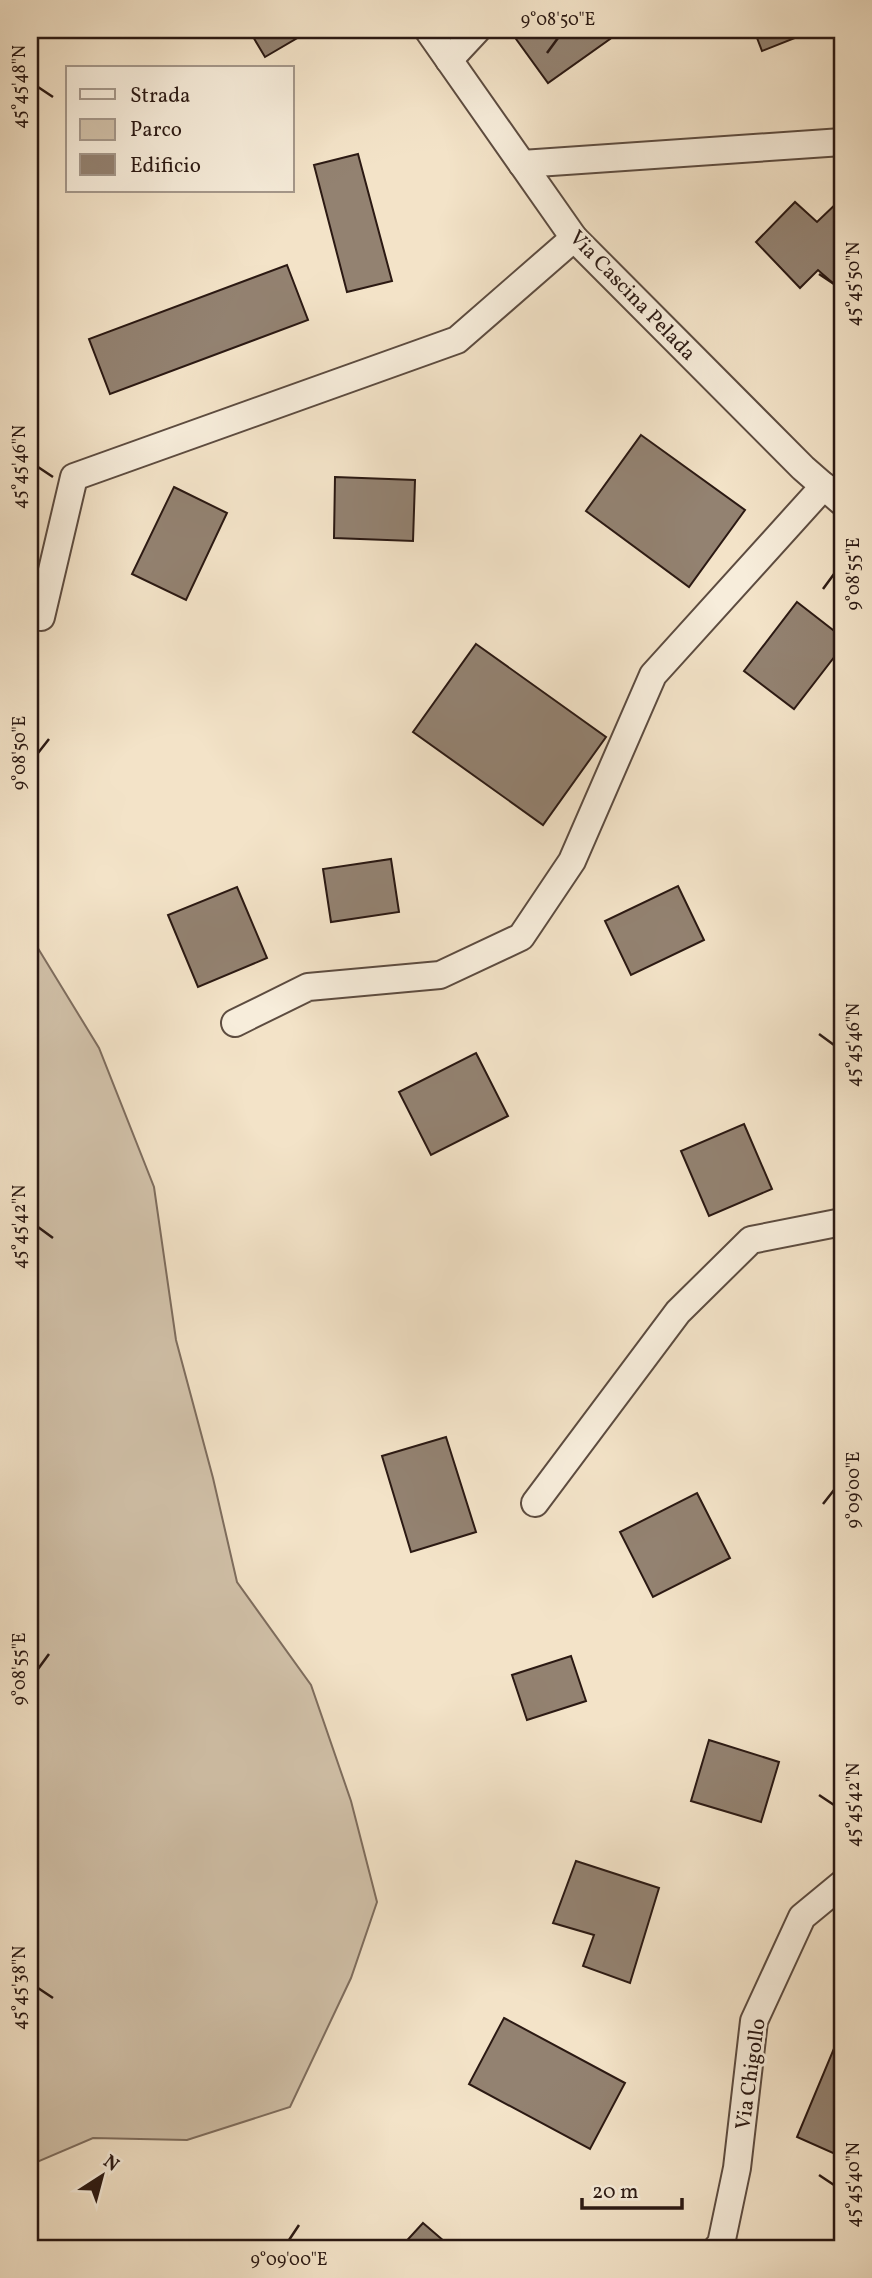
<svg xmlns="http://www.w3.org/2000/svg" width="872" height="2278" font-family="Vollkorn,serif">
<style>
.green{fill:#d1c1a9;stroke:#7e6d5e;stroke-width:2}
.building{fill:#938271;stroke:#2b1913;stroke-width:2}
.lines{fill:none;stroke-linecap:round;stroke-linejoin:round}
.street-casing{stroke:#5d4c40;stroke-width:30}
.street{stroke:#f7eddb;stroke-width:26}
.ticks{fill:none;stroke:#2b1913;stroke-width:2.5}
.labels{text-anchor:middle;stroke-width:6;stroke-linejoin:round;paint-order:stroke}
.street-label{font-size:21px;fill:#2b1913;stroke:#f7eddb}
.neatline{fill:none;stroke:#2b1913;stroke-width:2.5}
.ticks-label{font-size:18px;text-anchor:middle;fill:#2b1913}
</style>
<rect width="100%" height="100%" fill="#f3e3c8"/>
<filter id="stains"><feTurbulence type="fractalNoise" baseFrequency=".00286" numOctaves="4"/><feColorMatrix values="0 0 0 0 .2 0 0 0 0 .09 0 0 0 0 .02 0 0 0 .5 -.17"/></filter>
<radialGradient id="worn" r=".72"><stop offset=".6" stop-color="#630" stop-opacity="0"/><stop offset="1" stop-color="#630" stop-opacity=".3"/></radialGradient>
<path class="green" d="M30,938l6,7 63,103 55,139 22,153 37,138 24,104 74,103 40,116 26,101 -26,76 -61,129 -103,33 -94,-2 -54,23 -9,8z"/>
<g class="building">
<path d="M249,30h53l2,4 -39,23z"/>
<path d="M514,30h89l7,9 -62,44 -37,-51z"/>
<path d="M754,30h61l-53,21z"/>
<path d="M358,154l34,127 -45,11 -33,-127z"/>
<path d="M840,200l2,2v89l-24,-21 -18,18 -44,-46 39,-40 22,20z"/>
<path d="M287,265l21,55 -198,74 -21,-55z"/>
<path d="M641,435l104,75 -56,77 -103,-76z"/>
<path d="M335,477l80,3 -2,61 -79,-3z"/>
<path d="M174,487l53,26 -41,87 -54,-26z"/>
<path d="M797,602l45,35v10l-48,62 -50,-38z"/>
<path d="M476,644l130,93 -63,88 -130,-93z"/>
<path d="M391,859l8,53 -68,10 -8,-53z"/>
<path d="M678,886l26,54 -73,35 -26,-54z"/>
<path d="M237,887l30,71 -69,29 -30,-72z"/>
<path d="M476,1053l32,63 -77,39 -32,-63z"/>
<path d="M744,1124l28,65 -63,27 -28,-65z"/>
<path d="M446,1437l30,95 -65,20 -29,-96z"/>
<path d="M697,1493l33,65 -77,39 -33,-65z"/>
<path d="M571,1656l15,45 -59,19 -15,-45z"/>
<path d="M709,1740l70,22 -18,60 -70,-21z"/>
<path d="M576,1861l83,27 -29,95 -47,-17 11,-31 -41,-12z"/>
<path d="M504,2018l121,65 -35,66 -121,-65z"/>
<path d="M840,2034l2,1v122l-45,-20z"/>
<path d="M423,2223l29,25h-52z"/>
</g>
<g class="lines">
<defs>
<g id="street">
<path d="M428,30l146,208 229,230 39,34"/>
<path d="M449,60l28,-30"/>
<path d="M522,164l320,-22"/>
<path d="M41,617l33,-140 383,-137 117,-102"/>
<path d="M235,1023l73,-36 132,-12 81,-38 51,-76 81,-186 171,-189"/>
<path d="M535,1503l143,-191 73,-72 91,-18"/>
<path d="M717,2248l4,-4 16,-76 17,-147 48,-104 40,-33"/>
</g>
</defs>
<use href="#street" class="street-casing"/>
<use href="#street" class="street"/>
</g>
<path class="ticks" d="M547,53l11,-15M38,87l15,10M819,274l15,10M38,467l15,10M823,589l11,-15M38,753l11,-14M819,1034l15,11M38,1227l15,11M823,1504l11,-14M38,1669l11,-15M819,1795l15,10M38,1988l15,10M819,2175l15,10M289,2240l10,-15"/>
<g class="labels">
<g class="street-label">
<text transform="translate(633 295) rotate(46)" y="7">Via Cascina Pelada</text>
<text transform="translate(750 2074) rotate(-82)" y="7">Via Chigollo</text>
</g>
</g>
<rect width="872" height="2278" fill="none" stroke="#f3e3c8" stroke-width="77"/>
<rect x="66" y="66" width="228" height="126" fill="#f7eddb" stroke="#a5988b" stroke-width="2"/>
<rect x="80" y="89" width="35" height="10" fill="#f7eddb" stroke="#a5988b" stroke-width="2"/>
<text x="130" y="102" font-size="21" fill="#2b1913">Strada</text>
<rect x="80" y="119" width="35" height="21" fill="#d1c1a9" stroke="#a5988b" stroke-width="2"/>
<text x="130" y="136" font-size="21" fill="#2b1913">Parco</text>
<rect x="80" y="154" width="35" height="21" fill="#938271" stroke="#a5988b" stroke-width="2"/>
<text x="130" y="172" font-size="21" fill="#2b1913">Edificio</text>
<g transform="translate(102 2176) rotate(36)" stroke="#f7eddb" stroke-width="5" paint-order="stroke">
<path d="M0-5L12 26L0 18L-12 26Z" fill="#2b1913"/>
<text y="-10" font-size="19" font-weight="bold" text-anchor="middle" fill="#2b1913">N</text>
</g>
<path d="M582 2198v10h100v-10" fill="none" stroke="#2b1913" stroke-width="3.5"/>
<text x="592" y="2198" font-size="21" fill="#2b1913" stroke="#f7eddb" stroke-width="5" paint-order="stroke">20 m</text>
<rect x="38" y="38" width="796" height="2202" class="neatline"/>
<g class="ticks-label">
<text x="558" y="25">9°08'50"E</text>
<text transform="translate(19 87) rotate(-90)" y="6">45°45'48"N</text>
<text transform="translate(853 284) rotate(-90)" y="6">45°45'50"N</text>
<text transform="translate(19 467) rotate(-90)" y="6">45°45'46"N</text>
<text transform="translate(853 574) rotate(-90)" y="6">9°08'55"E</text>
<text transform="translate(19 753) rotate(-90)" y="6">9°08'50"E</text>
<text transform="translate(853 1045) rotate(-90)" y="6">45°45'46"N</text>
<text transform="translate(19 1227) rotate(-90)" y="6">45°45'42"N</text>
<text transform="translate(853 1490) rotate(-90)" y="6">9°09'00"E</text>
<text transform="translate(19 1669) rotate(-90)" y="6">9°08'55"E</text>
<text transform="translate(853 1805) rotate(-90)" y="6">45°45'42"N</text>
<text transform="translate(19 1988) rotate(-90)" y="6">45°45'38"N</text>
<text transform="translate(853 2185) rotate(-90)" y="6">45°45'40"N</text>
<text x="289" y="2265">9°09'00"E</text>
</g>
<rect width="100%" height="100%" filter="url(#stains)"/>
<rect width="100%" height="100%" fill="url(#worn)"/>
</svg>
